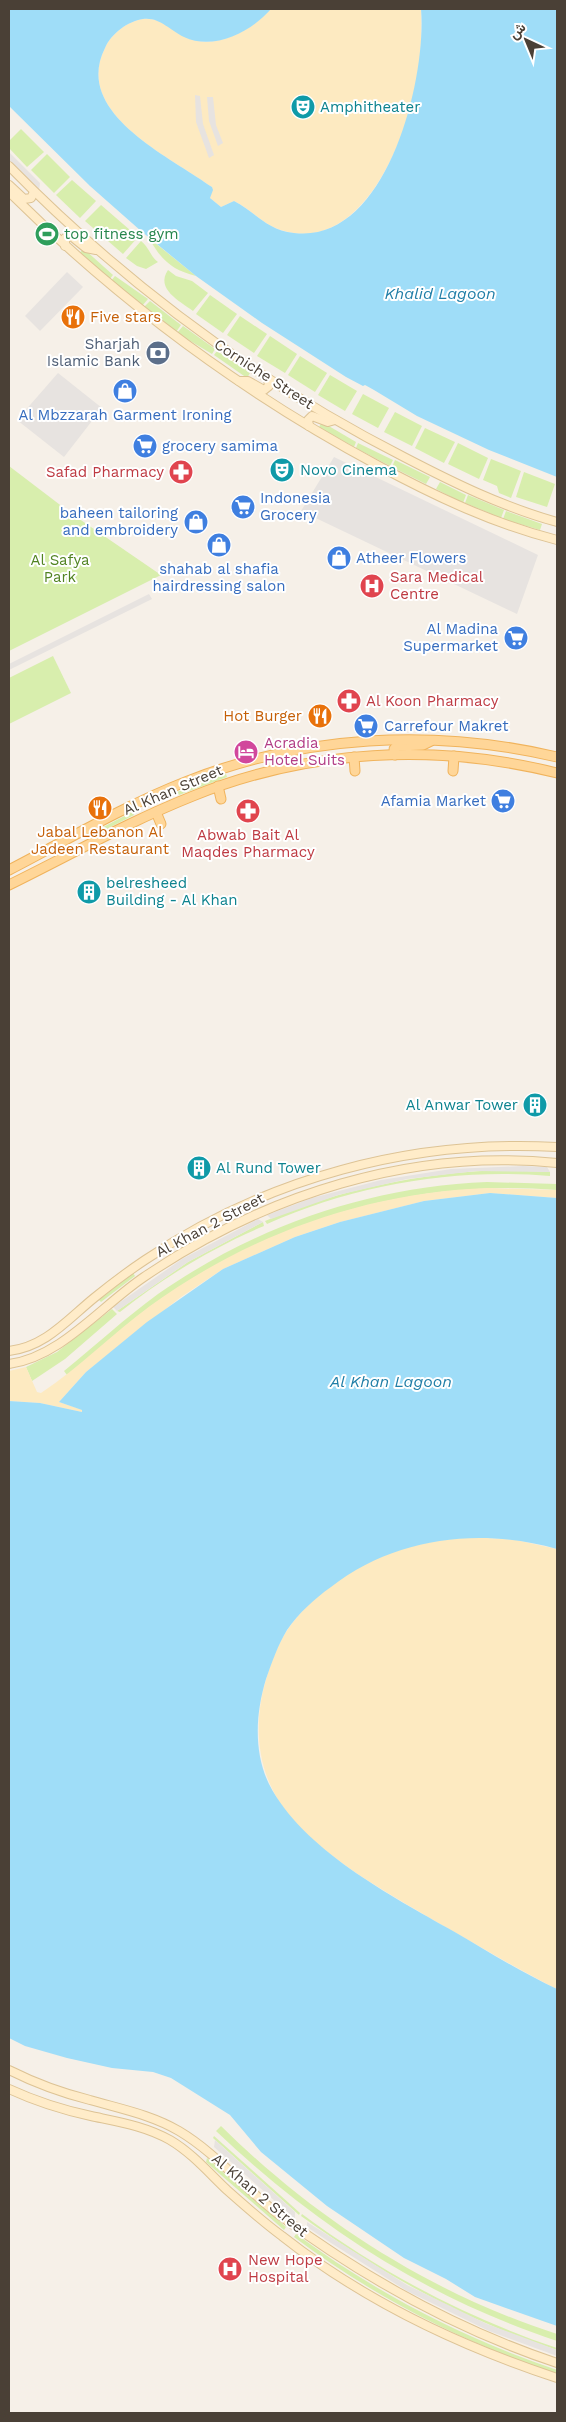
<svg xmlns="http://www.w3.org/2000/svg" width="566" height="2422" font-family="'Work Sans',Vazirmatn,sans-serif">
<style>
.green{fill:#d8eead}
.sand{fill:#fdeac1}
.parking{fill:#e7e3e0}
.water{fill:#9fddf8}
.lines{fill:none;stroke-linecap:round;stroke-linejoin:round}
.secondary-casing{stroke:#ddc395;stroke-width:10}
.primary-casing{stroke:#f0b35c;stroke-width:11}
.secondary{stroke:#ffecc9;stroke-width:8}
.primary{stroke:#ffd698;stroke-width:9}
.labels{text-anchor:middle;stroke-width:4;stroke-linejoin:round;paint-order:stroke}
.culture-label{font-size:15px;fill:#0d838f;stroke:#fff;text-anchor:start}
.leisure-label{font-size:15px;fill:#27864d;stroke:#fff;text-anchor:start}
.food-label{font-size:15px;fill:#c56008;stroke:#fff;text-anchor:start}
.service-label{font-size:15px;fill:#4e5e75;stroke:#fff;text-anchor:end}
.street-label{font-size:15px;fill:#4a4036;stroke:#fff}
.shop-label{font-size:15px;fill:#366cbe;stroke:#fff;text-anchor:start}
.health-label{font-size:15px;fill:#be3a42;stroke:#fff;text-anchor:start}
.park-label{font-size:15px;fill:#518322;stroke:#fff}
.hotel-label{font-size:15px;fill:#b23c85;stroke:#fff;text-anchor:start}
.water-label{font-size:16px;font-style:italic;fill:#207ea7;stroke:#fff}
</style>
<rect width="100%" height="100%" fill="#f6f0e8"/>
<g class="green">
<path d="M21,129l23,23 -17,15 -18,-19v-7z"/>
<path d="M47,154l23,23 -16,16 -23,-23z"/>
<path d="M72,180l24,21 -16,17 -24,-23z"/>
<path d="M101,205l37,32 -15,17 -38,-33z"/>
<path d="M149,238l47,38c-24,-6 -35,-16 -47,-38z"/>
<path d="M141,241c8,6 9,15 17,21l-12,7 -9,-3 -11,-8z"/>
<path d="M84,249l29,26 -4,5 -30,-27z"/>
<path d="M168,270l8,6 16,5 16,12 -15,18c-13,-10 -38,-22 -25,-41z"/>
<path d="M115,276l33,23 -6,7 -31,-25z"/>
<path d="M210,295l27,19 -14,19 -27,-19z"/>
<path d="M150,301l31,24 -5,7 -32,-25z"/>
<path d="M240,316l27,18 -13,19 -27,-18z"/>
<path d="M183,326l32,23 -3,5 -35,-21z"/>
<path d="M270,336l27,18 -12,19 -28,-17z"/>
<path d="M217,351l33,22 -3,5 -33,-23z"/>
<path d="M300,356l27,17 -12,19 -27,-17z"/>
<path d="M330,375l27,16 -12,20 -27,-16z"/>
<path d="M363,394l26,14 -11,20 -26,-14z"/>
<path d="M395,412l27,14 -10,20 -28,-14z"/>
<path d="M322,422l34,20 -2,5 -35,-20z"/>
<path d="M425,428l30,14 -11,21 -29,-15z"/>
<path d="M358,443l35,17 -3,6 -34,-18z"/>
<path d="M458,443l30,15 -9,21 -31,-15z"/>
<path d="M491,459l30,12 -10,27 -12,-5 -2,-7 -14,-6z"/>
<path d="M395,460l35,17 -4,7 -34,-17z"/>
<path d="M9,466l63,48 89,61 -152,76z"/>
<path d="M524,472l31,12 -8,23 -31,-10z"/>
<path d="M440,482l26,13 -3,8 -27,-14z"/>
<path d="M468,495l36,15 -3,8 -36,-15z"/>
<path d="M506,511l36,13 -2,6 -37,-11z"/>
<path d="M53,656l18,37 -62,31v-46z"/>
<path d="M226,774l1,3 -48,18 -2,-3z"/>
<path d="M132,812l2,3 -41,21 -1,-3z"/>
<path d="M501,1170l49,2v4c-97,-8 -195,9 -283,48l-2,-3c76,-32 155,-48 236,-51z"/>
<path d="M487,1182l70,2v6c-141,-12 -280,29 -396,109 -33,22 -60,50 -91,74l-3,2 -3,-4c31,-25 61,-53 94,-77 98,-68 210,-107 329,-112z"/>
<path d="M263,1222l1,4c-51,21 -101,52 -144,86l-3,-1 71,-49z"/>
<path d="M133,1273l2,3 -34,26 -2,-2z"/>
<path d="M112,1309l5,5 -52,45 -33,22 -6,-14 31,-15z"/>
<path d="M221,2126c95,94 209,167 336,208v7c-132,-44 -241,-115 -341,-210z"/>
<path d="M214,2136l86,77 -1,2 -86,-77z"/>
<path d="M207,2158l79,69 -2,3 -78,-68z"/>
<path d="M302,2214c78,58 163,103 255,134v2c-93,-30 -177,-77 -256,-134z"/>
<path d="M296,2234c80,59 167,104 261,136v4c-95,-32 -183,-77 -263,-137z"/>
</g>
<g class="sand">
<path d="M271,9h150c1,24 0,48 -4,72 -11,57 -51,162 -123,152 -30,-4 -36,-20 -60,-32l-13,6 -11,-9 2,-11c-41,-30 -140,-74 -107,-139 6,-14 23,-27 38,-29 17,-2 27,10 41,17 29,17 67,-6 87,-27z"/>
<path d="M488,1188l69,2v8l-67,-5 -66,8 -84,21 -45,15 -72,32 -42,28 -95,75 -27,30 24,8 -1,2 -42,-9 -31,-2v-30l17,-4 11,25 4,1c39,-26 71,-59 109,-87 98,-71 216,-114 338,-118z"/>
<path d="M471,1537l45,3 41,9v440c-42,-21 -81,-45 -122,-68 -47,-28 -104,-59 -141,-100 -38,-42 -43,-96 -26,-148 5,-15 11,-31 20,-44 18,-26 47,-49 74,-64 32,-18 72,-25 109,-28z"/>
</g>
<g class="parking">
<path d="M195,95l5,1 3,28 11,31 -5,3 -13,-36z"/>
<path d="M207,97h6l3,28 7,18 -5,3 -9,-25z"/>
<path d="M9,152l31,31 -1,8 -30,-31z"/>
<path d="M67,272l16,15 -43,44 -15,-15z"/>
<path d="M58,373l44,35 -38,49 -47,-37z"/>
<path d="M334,457l204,98 -21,59 -216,-103z"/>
<path d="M149,594l3,5 -143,71v-6z"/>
<path d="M523,1166l24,1 3,5 -74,-1 -69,8 -69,16 -67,24 -4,-4 45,-17 69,-18 70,-11z"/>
<path d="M258,1219l5,3 -75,40 -71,49 -4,-4 69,-48z"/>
<path d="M215,2140l80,72v7l-81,-72z"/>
<path d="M307,2222l100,63 80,39 70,26v6l-68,-25 -82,-40 -76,-48 -24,-16z"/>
</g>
<g class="water">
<path d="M9,9h262c-20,23 -57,42 -87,28 -15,-7 -24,-20 -41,-18 -15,2 -32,15 -38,29 -33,65 66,109 107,139l1,3 -3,8 11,9 13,-6c23,12 32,29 60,32 93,12 133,-155 127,-224h136v468l-68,-27 -72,-34 -43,-26 -9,-5 -2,1 -17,-9 -84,-54 -66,-47 -55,-45 -51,-45 -81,-80z"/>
<path d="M490,1193l67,5v351c-77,-22 -162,-12 -226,38 -17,12 -32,26 -44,43 -9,15 -15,32 -21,49 -10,33 -13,72 3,105 34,66 121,111 184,147 34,20 68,41 104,58v337l-82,-29 -29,-18 -42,-21 -77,-52 -66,-54 -31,-37 -59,-37 -18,-6 -41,-4 -45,-10 -42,-12 -16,-8v-637l31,2 42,9v-2l-23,-8 27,-30 61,-50 76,-53 72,-32 45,-15 84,-21z"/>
</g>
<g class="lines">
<defs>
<g id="secondary">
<path d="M9,166c115,117 248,216 395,291 50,26 99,50 153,65"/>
<path d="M9,185l15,14 7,-1 3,-6"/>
<path d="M9,192c110,109 234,201 370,274 58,31 115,58 178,74"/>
<path d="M65,246v-8l5,-3 16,13 10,2"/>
<path d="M239,381h9l16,9 5,-4 -1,-7"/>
<path d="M309,426l-1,-6 4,-4 16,6 7,-2"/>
<path d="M9,1351c36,-4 58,-31 85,-53 16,-13 33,-26 51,-38 122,-82 266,-121 412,-113"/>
<path d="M9,1364c52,-7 92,-58 135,-87 120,-82 267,-129 413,-114"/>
<path d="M9,2070c26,13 53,23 81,30 31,9 62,15 89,31 37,22 65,57 99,83 86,64 177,115 279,149"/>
<path d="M9,2089c26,12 54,21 82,27 28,6 54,10 79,24 22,13 39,33 57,50 18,16 36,32 55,46 81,64 178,110 275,142"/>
</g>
<g id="primary">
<path d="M395,755l-1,-6 3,-3 26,-1 8,-4"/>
<path d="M354,757l1,14"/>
<path d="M453,771l1,-15"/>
<path d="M218,786l3,13"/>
<path d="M156,812l5,12"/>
<path d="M9,870c58,-30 115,-64 176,-88 118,-47 248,-54 372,-25"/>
<path d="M9,885c61,-30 121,-64 184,-89 115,-47 244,-53 364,-23"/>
</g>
</defs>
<use href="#secondary" class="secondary-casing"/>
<use href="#primary" class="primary-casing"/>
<use href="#secondary" class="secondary"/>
<use href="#primary" class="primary"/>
</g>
<defs>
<symbol id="theatre-disc" viewBox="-11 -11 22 22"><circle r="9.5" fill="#0f9aa8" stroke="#fff"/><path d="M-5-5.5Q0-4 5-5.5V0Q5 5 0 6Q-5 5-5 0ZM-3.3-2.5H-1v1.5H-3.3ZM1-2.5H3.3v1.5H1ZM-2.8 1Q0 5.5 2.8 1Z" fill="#fff"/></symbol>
<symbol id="stadium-disc" viewBox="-11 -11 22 22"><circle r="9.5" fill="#2e9e5b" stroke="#fff"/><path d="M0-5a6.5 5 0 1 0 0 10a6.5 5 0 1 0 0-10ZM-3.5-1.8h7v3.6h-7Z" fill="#fff"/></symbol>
<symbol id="restaurant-disc" viewBox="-11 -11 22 22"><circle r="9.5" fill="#e8710a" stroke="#fff"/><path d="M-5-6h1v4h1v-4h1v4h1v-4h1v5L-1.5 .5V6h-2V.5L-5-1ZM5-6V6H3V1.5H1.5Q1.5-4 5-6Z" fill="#fff"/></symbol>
<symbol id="bank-disc" viewBox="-11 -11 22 22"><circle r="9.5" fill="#5c6f8a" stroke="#fff"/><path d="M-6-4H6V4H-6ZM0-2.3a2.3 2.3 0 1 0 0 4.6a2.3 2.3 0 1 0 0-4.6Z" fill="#fff"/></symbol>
<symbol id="shop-disc" viewBox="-11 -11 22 22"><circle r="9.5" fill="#3f7fe0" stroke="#fff"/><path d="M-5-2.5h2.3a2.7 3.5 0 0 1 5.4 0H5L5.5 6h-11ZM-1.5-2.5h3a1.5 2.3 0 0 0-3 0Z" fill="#fff"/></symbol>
<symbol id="supermarket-disc" viewBox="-11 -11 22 22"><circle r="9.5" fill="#3f7fe0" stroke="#fff"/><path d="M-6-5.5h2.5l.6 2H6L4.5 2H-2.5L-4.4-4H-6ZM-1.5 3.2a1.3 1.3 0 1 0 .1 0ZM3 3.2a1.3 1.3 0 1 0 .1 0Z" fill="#fff"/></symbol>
<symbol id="pharmacy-disc" viewBox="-11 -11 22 22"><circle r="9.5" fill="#e0444e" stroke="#fff"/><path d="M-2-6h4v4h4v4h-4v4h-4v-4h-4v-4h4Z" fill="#fff"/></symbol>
<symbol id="hospital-disc" viewBox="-11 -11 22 22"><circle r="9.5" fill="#e0444e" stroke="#fff"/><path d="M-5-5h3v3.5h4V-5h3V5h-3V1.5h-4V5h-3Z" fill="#fff"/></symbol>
<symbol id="hotel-disc" viewBox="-11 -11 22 22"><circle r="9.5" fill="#d1479c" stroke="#fff"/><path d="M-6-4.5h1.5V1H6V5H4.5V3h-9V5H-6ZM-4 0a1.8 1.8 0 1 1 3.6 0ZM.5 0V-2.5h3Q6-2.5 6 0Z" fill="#fff"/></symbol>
<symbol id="building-disc" viewBox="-11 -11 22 22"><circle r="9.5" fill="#0f9aa8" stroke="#fff"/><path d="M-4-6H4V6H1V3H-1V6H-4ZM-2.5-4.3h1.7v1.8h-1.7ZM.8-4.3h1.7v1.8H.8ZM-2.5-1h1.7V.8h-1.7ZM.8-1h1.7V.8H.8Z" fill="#fff"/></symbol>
</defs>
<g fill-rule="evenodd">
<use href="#theatre-disc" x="289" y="93" width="28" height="28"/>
<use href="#stadium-disc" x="33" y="220" width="28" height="28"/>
<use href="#restaurant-disc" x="59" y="303" width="28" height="28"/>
<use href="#bank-disc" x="144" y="339" width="28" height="28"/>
<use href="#shop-disc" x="111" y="377" width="28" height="28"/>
<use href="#supermarket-disc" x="131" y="432" width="28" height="28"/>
<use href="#theatre-disc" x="268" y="456" width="28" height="28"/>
<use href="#pharmacy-disc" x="167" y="458" width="28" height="28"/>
<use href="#supermarket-disc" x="229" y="493" width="28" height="28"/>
<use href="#shop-disc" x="182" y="508" width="28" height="28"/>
<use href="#shop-disc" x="205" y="531" width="28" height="28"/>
<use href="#shop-disc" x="325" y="544" width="28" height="28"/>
<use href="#hospital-disc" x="358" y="572" width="28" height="28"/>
<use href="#supermarket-disc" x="502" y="624" width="28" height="28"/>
<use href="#pharmacy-disc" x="335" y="687" width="28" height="28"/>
<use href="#restaurant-disc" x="306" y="702" width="28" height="28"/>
<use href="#supermarket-disc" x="352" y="712" width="28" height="28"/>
<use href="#hotel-disc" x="232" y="738" width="28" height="28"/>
<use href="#supermarket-disc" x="489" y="787" width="28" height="28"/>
<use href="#restaurant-disc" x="86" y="794" width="28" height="28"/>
<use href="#pharmacy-disc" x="234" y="797" width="28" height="28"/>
<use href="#building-disc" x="75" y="878" width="28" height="28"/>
<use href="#building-disc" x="521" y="1091" width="28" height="28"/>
<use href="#building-disc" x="185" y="1154" width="28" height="28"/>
<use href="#hospital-disc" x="216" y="2255" width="28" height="28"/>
</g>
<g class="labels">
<g class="culture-label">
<text x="320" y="112">Amphitheater</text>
<text x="300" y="475">Novo Cinema</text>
<text x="106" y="888">belresheed<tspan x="106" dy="17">Building - Al Khan</tspan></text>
<text x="518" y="1110" text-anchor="end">Al Anwar Tower</text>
<text x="216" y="1173">Al Rund Tower</text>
</g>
<g class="leisure-label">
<text x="64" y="239">top fitness gym</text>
</g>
<g class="food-label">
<text x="90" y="322">Five stars</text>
<text x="302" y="721" text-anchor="end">Hot Burger</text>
<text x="100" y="837" text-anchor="middle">Jabal Lebanon Al<tspan x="100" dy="17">Jadeen Restaurant</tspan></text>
</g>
<g class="service-label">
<text x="140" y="349">Sharjah<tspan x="140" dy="17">Islamic Bank</tspan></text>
</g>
<g class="street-label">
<text transform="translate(264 374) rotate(33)" y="5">Corniche Street</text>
<text transform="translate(173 790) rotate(-23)" y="5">Al Khan Street</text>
<text transform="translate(210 1225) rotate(-28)" y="5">Al Khan 2 Street</text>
<text transform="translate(260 2195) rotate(40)" y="5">Al Khan 2 Street</text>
</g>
<g class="shop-label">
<text x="125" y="420" text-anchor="middle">Al Mbzzarah Garment Ironing</text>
<text x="162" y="451">grocery samima</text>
<text x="260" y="503">Indonesia<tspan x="260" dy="17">Grocery</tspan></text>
<text x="178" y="518" text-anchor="end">baheen tailoring<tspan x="178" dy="17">and embroidery</tspan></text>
<text x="356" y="563">Atheer Flowers</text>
<text x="219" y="574" text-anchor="middle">shahab al shafia<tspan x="219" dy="17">hairdressing salon</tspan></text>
<text x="498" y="634" text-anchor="end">Al Madina<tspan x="498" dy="17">Supermarket</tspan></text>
<text x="384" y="731">Carrefour Makret</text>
<text x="486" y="806" text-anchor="end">Afamia Market</text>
</g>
<g class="health-label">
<text x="164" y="477" text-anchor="end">Safad Pharmacy</text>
<text x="390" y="582">Sara Medical<tspan x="390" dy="17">Centre</tspan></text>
<text x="366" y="706">Al Koon Pharmacy</text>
<text x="248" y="840" text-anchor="middle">Abwab Bait Al<tspan x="248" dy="17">Maqdes Pharmacy</tspan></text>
<text x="248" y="2265">New Hope<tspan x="248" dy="17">Hospital</tspan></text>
</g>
<g class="park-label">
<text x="60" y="565">Al Safya<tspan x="60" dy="17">Park</tspan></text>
</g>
<g class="hotel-label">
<text x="264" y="748">Acradia<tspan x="264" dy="17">Hotel Suits</tspan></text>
</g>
<g class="water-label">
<text x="440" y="299">Khalid Lagoon</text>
<text x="391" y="1387">Al Khan Lagoon</text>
</g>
</g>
<rect width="566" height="2422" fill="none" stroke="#4a4036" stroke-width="20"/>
<g transform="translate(526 40) rotate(316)" stroke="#ffffff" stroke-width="4" paint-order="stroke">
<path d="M0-4L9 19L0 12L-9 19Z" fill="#4a4036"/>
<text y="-8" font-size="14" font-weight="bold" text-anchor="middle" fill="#4a4036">ش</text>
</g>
</svg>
